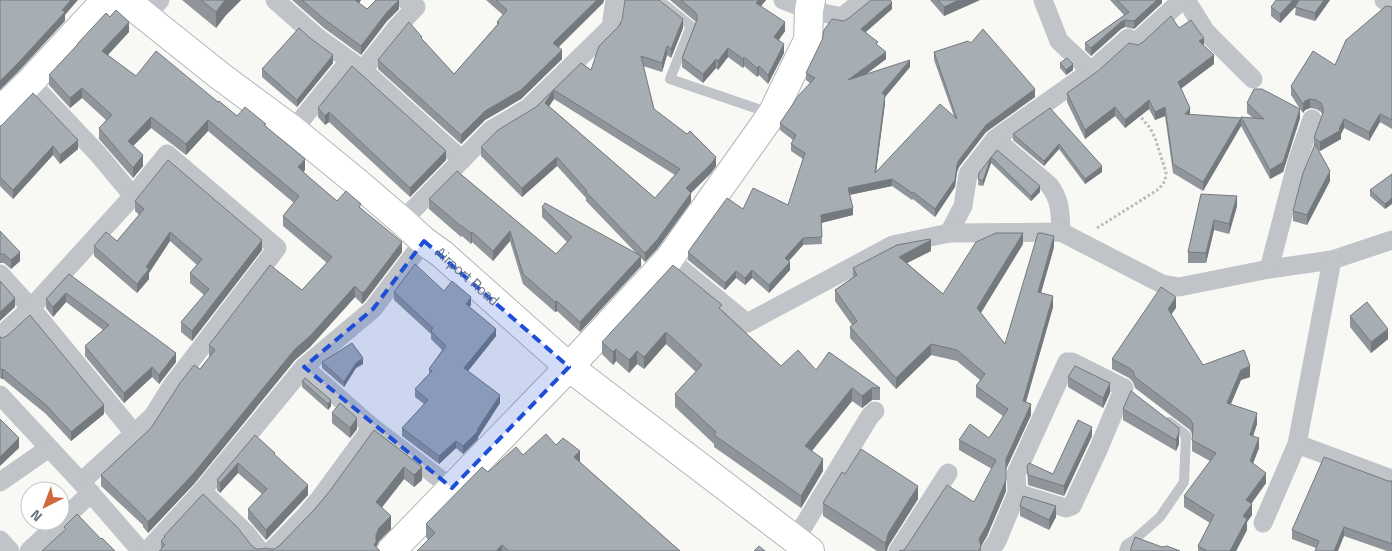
<svg xmlns="http://www.w3.org/2000/svg" width="1392" height="551" font-family="'Titillium Web',sans-serif">
<style>
.lines{fill:none;stroke-linecap:round;stroke-linejoin:round}
.secondary-casing{stroke:#b2b7bb;stroke-width:30}
.primary-casing{stroke:#b4b7bb;stroke-width:30}
.path{stroke:#b8bbbe;stroke-width:3;stroke-dasharray:2.5 2.5;stroke-linecap:butt}
.lane{stroke:#c0c3c7;stroke-width:10}
.street{stroke:#c0c3c7;stroke-width:19}
.secondary{stroke:#fff;stroke-width:28}
.primary{stroke:#fff;stroke-width:28}
.wall{fill:#8f959a;fill-rule:evenodd}
.shaded-wall{fill:#74797d}
.building{fill:#a6adb3;stroke:#74797d;fill-rule:evenodd}
.marked{fill:#1d4ed8;fill-opacity:0.2;stroke:#1d4ed8;stroke-width:4;stroke-dasharray:10 6;stroke-linejoin:round}
.labels{text-anchor:middle;stroke-width:5;stroke-linejoin:round;paint-order:stroke}
.street-label{font-size:15px;fill:#6a7783;stroke:#fff}
</style>
<rect width="100%" height="100%" fill="#f8f8f5"/>
<g class="lines">
<defs>
<g id="secondary">
<path id="s1" d="M125,0l95,76 73,54 66,54 43,37 22,20 18,13 127,113 241,184"/>
<path d="M391,551l178,-184 100,-108 103,-145 36,-74 1,-30 2,-10"/>
</g>
<path id="primary" d="M0,111l30,-29 76,-82"/>
</defs>
<use href="#secondary" class="secondary-casing"/>
<use href="#primary" class="primary-casing"/>
<path class="path" d="M1097,228l62,-39 6,-8 1,-9 -11,-34 -5,-10 -10,-12"/>
<g class="lane">
<path d="M659,0l32,26 -21,53 100,34"/>
<path d="M1124,551l2,-6 8,-5 26,-23 24,-35 2,-47 -17,-13"/>
</g>
<g class="street">
<path d="M275,0l42,37 46,33 99,90"/>
<path d="M783,0l26,10 33,7 21,-17"/>
<path d="M1043,0l16,41 32,30"/>
<path d="M1186,0l20,32 47,47"/>
<path d="M1384,0l8,5"/>
<path d="M146,17l14,-17"/>
<path d="M363,70l33,-42 20,-21 -10,-7"/>
<path d="M30,82l68,72 35,42"/>
<path d="M293,130l56,-69"/>
<path d="M995,139l54,46c12,15 11,28 12,47"/>
<path d="M402,221l89,-91 37,-22 83,-81 4,-27"/>
<path d="M949,233l14,-27 5,-32 27,-35 96,-68 37,-33 7,5 47,-43"/>
<path d="M669,259l78,64 146,-78 56,-12 112,-1 101,52 17,3 90,-18 63,-9 60,-20"/>
<path d="M1269,269l28,-107 15,-43"/>
<path d="M0,274l31,34 103,125"/>
<path d="M0,336l31,-28 102,-112 34,-42 110,94 -106,139 -18,29 -72,66"/>
<path d="M304,367l68,60 80,61"/>
<path d="M0,395l81,87 60,69"/>
<path d="M1297,444l95,35"/>
<path d="M0,482l49,-34"/>
<path d="M202,491l44,42 14,18"/>
<path d="M1263,523l34,-79 35,-184"/>
<path d="M0,540l10,11"/>
<path d="M795,540l75,-124 5,-5"/>
<path d="M29,551l62,-58"/>
<path d="M147,551l55,-60 102,-124 69,-58 51,-68"/>
<path d="M271,551l34,-35 15,-18 52,-71"/>
<path d="M898,551l50,-78"/>
<path d="M990,551l7,-10 20,-48 -1,-19 51,-112h5l52,26 -26,62 -26,56 -6,2 -49,-15"/>
</g>
<use href="#secondary" class="secondary"/>
<use href="#primary" class="primary"/>
</g>
<g class="wall">
<path d="M182,0h59l-15,15 -10,13z"/>
<path d="M292,0h69l-2,3 8,6h32l-12,12 -26,34 -37,-27z"/>
<path d="M486,0h118l-1,3 -44,44 3,12 -41,40 -36,21 -24,24 -83,-75v-9l44,-21 32,35 43,-49v-3l6,-7z"/>
<path d="M670,0h96l-5,6 24,25 -6,9 5,13 -16,31 -9,-9 -2,2 -13,-11 -1,2 -15,-11 -10,13 -2,-2 -13,15 -21,-16v-9l14,-36z"/>
<path d="M930,0h50l-36,16z"/>
<path d="M1110,0h52v3l-28,26 -9,-2 -4,2 -30,27 -6,-6v-7l39,-28z"/>
<path d="M1330,0l-15,21 -20,-6 1,-9 -16,17 -9,-7v-9z"/>
<path d="M1392,7v122l-12,-7 -11,19 -25,-13 -3,6v5l-21,12 -2,-1 12,31 -23,44 -14,-4v-10l21,-65v-8l8,-23 -1,-3 -5,-3 -6,-1 -5,2 -2,3 -3,-4v9l-17,54 -13,7 -29,-53v-9l12,1 -6,-5v-10l53,6 -9,-14v-9l44,-21z"/>
<path d="M892,9l-26,23 12,14 8,13 -21,16 45,-8 -25,30v6l-9,69 78,-56 -20,-56v-8l101,45 -49,35 -27,35 -2,5 -2,15 -20,30 -22,-18 -1,1 -20,-14 -42,9 3,20 -32,8 1,21 -19,1 -14,16 1,9 -21,23 -17,-15 -7,7 -9,-7 -11,12 -37,-30v-8l55,-43 45,-4 15,-46 -12,-8v-7l2,-4 -13,-10v-7l30,-40 -4,-3v-7l38,-52z"/>
<path d="M622,20l61,8 -12,30 -4,-3 -5,17 -19,-6 11,43 62,57 -5,7 -20,20v9l-34,47 -12,13 -4,-4v8l-61,66 -23,-21 -2,1 -32,-28 -13,-43 -17,20 -21,-19 -1,2 -9,-8 -1,1 -32,-28v-10l28,-28 99,83 11,-12 -25,-25v-10l95,47 -51,-53v-3l-29,-32 -35,31 -41,-41v-9l55,-40 45,-44 10,7zM554,99l121,76 -20,23 -106,-92z"/>
<path d="M1179,28l25,18 10,18 -33,24 9,26 51,12 -38,65 -30,-18 -8,-57 -10,4 -6,-11 -24,19 -10,-12 -30,23 -18,-37v-9l71,-48z"/>
<path d="M129,32l-21,23 28,21 82,26 19,14 29,10 39,44 -2,2 34,29 24,7 41,44 -37,49 -3,3 -7,-7 -45,50 -15,13 -101,124 -46,49 -5,-6v-2l-42,-39v-11l50,-47 49,-59 10,-12 -1,-1v-11l93,-55 25,-27 -44,-37v-10l11,-13 -86,-72 -22,24 -35,-27 -18,18 10,20 -10,12 -34,-39v-11l7,-8 -24,-22 -12,10 -21,-23v-10l29,-30v-2z"/>
<path d="M333,63l-36,44 -35,-30v-8z"/>
<path d="M1060,63l13,7 -7,5 -6,-7z"/>
<path d="M318,108l128,52 -36,37 -81,-75 -4,3 -7,-8z"/>
<path d="M1050,108l52,64 -17,12 -26,-35 -15,17 -31,-26v-6z"/>
<path d="M0,127l78,22 -18,15 -7,-9 -40,44 -13,-13z"/>
<path d="M997,150l43,42 -9,9 -40,-38 -8,23 -5,-1 1,-12z"/>
<path d="M1392,174l-7,35 -15,-13v-6z"/>
<path d="M1201,194l36,12 -8,28 -15,-4 -8,33h-18v-11z"/>
<path d="M135,201l127,49 -70,91 -11,-9v-10l23,-27 -14,-12v-10l7,-8 -27,-24 -21,32v6l-12,14 -43,-37v-10l23,-5 22,-26 -4,-4z"/>
<path d="M0,231l20,30 -9,8 -7,-6h-4z"/>
<path d="M1023,244l-42,69 24,31 49,-97 -13,46 12,14 -27,95 5,13 -25,54v22l-19,45 -6,10v5l-77,-1 70,-48 18,-33 -33,-19v-10l30,-2 14,-22 -27,-19v-11l4,-6 -23,-19 -26,-6 -35,34 -46,-51v-11l2,-2 -17,-24v-11l18,-13v-9l78,-17 -24,12 36,31z"/>
<path d="M69,274l107,88 -17,22 -7,-7 -28,26 -39,-47v-10l18,-16 -37,-28 -13,15 -7,-9v-9z"/>
<path d="M444,291l27,14 -2,2 27,29 -28,35 32,32 -22,34v2l-15,15 -7,-6 -17,16 -37,-28v-8l22,-24 -9,-7v-8l14,-15v-5l13,-19 -11,-11v-5l-37,-34v-8z"/>
<path d="M1176,308l-5,6 32,51 47,12 -9,3 -10,24 26,20 -4,12 6,12 -6,15 13,20 -15,21 1,11 -5,7v8l-11,21h-38v-5l12,-23 -26,-16v-11l26,-35 -18,-10v-17l-2,-4 -55,-42 -2,-6 -4,-4 -17,-9v-10z"/>
<path d="M722,310l59,56 35,4 64,18v12h-8l-10,8 -10,-7 -40,50 11,20 -22,37 -87,-61v-3l-39,-37v-13l21,-22 -30,-28 -22,25 -7,-5 -8,9 -13,-12 -3,4 -11,-11v-12z"/>
<path d="M1350,316l38,23 -17,14 -21,-26z"/>
<path d="M0,337l104,77 -33,27 -25,-27 -43,-35h-1l-2,-1z"/>
<path d="M322,362l41,2 -7,4 -12,19 -22,-19z"/>
<path d="M1068,377l42,16 -7,15 -35,-21z"/>
<path d="M302,381l29,25 -3,4 -26,-23z"/>
<path d="M1123,409l56,19v16l-3,7 -53,-31z"/>
<path d="M332,413l25,16 -7,9 -18,-15z"/>
<path d="M374,430l48,50 -8,7 -10,-8 -22,28 9,22 -12,12 -3,6 4,4 -219,-2v-8l3,-3v-2l87,9 5,4h19l4,-3 35,-36 15,-18z"/>
<path d="M255,435l20,20 33,40 -42,45 -18,-21v-10l14,-15 -24,-21 -18,20 -3,-3v-10z"/>
<path d="M1092,436l-28,60 -36,-11 -1,-19 26,8z"/>
<path d="M556,445l24,17 100,89h-263l11,-11 -2,-3v-13l62,-52 35,-17z"/>
<path d="M845,474l73,25 -29,46 -2,6h-10l-54,-35v-13z"/>
<path d="M1388,481h4v70h-5l-43,-15 -28,12 -24,-9v-9z"/>
<path d="M1020,506l36,11 -7,13 -29,-14z"/>
</g>
<g class="shaded-wall">
<path d="M71,0h7l-13,15v6l-46,50 -19,19v-9z"/>
<path d="M225,0h16l-15,15 -10,13v-16z"/>
<path d="M355,0h6l-6,9z"/>
<path d="M399,0v9l-12,12 -26,34v-9l26,-34z"/>
<path d="M597,0h7l-1,3 -50,49v-9z"/>
<path d="M759,0h7l-10,12v-9z"/>
<path d="M959,0h21l-36,16v-9z"/>
<path d="M1157,0h5v3l-28,26v-8z"/>
<path d="M1293,0h9l-22,23v-9z"/>
<path d="M1324,0h6l-15,21v-8z"/>
<path d="M892,2v7l-31,27v-7z"/>
<path d="M683,19v9l-12,30v-9z"/>
<path d="M1125,20v7l-4,2 -30,27v-8l30,-26z"/>
<path d="M129,22v10l-27,29v-10z"/>
<path d="M785,22v9l-11,15v-9z"/>
<path d="M1204,38v8l-5,-5z"/>
<path d="M784,44v9l-16,31v-9z"/>
<path d="M667,46v9l-5,17v-9z"/>
<path d="M728,48v9l-10,13v-9z"/>
<path d="M562,50v9l-41,40 -36,21 -24,24v-9l24,-24z"/>
<path d="M886,52v7l-38,29v-8z"/>
<path d="M333,55v8l-36,44v-7z"/>
<path d="M1214,55v9l-36,27v-9z"/>
<path d="M744,57v9l-1,2v-9z"/>
<path d="M716,59v9l-13,15v-9z"/>
<path d="M910,60v7l-25,30v6l-10,77 7,-87z"/>
<path d="M1073,64v6l-7,5v-5z"/>
<path d="M759,66v9l-2,2v-9z"/>
<path d="M82,88v10l-12,10v-10z"/>
<path d="M1035,89v8l-49,35 -27,35 -2,5 -2,15 -20,30v-8l24,-49 27,-35z"/>
<path d="M554,90v9l-9,13v-9z"/>
<path d="M1310,99v9l-5,2 -2,3v-9l2,-3z"/>
<path d="M1149,100v9l-24,19v-8z"/>
<path d="M1115,107v9l-30,23v-9z"/>
<path d="M1165,107v9l-10,4v-8z"/>
<path d="M1190,108v9l-5,-3z"/>
<path d="M1300,109v9l-17,54 -13,7v-9z"/>
<path d="M329,112v10l-4,3v-9z"/>
<path d="M1380,114v8l-11,19v-9z"/>
<path d="M151,117v11l-23,23v-10z"/>
<path d="M1241,118v8l-38,65v-9z"/>
<path d="M1344,119v9l-3,6v5l-21,12v-9l19,-13z"/>
<path d="M208,120v11l-22,24v-11z"/>
<path d="M78,140v9l-18,15v-9z"/>
<path d="M1059,144v5l-15,17v-5z"/>
<path d="M53,146v9l-40,44v-9z"/>
<path d="M446,151v9l-36,37v-9z"/>
<path d="M143,155v11l-10,12v-10z"/>
<path d="M557,157v9l-35,31v-9z"/>
<path d="M716,157v9l-5,7 -20,20v9l-34,47 -12,13v-9l41,-65z"/>
<path d="M991,157v6l-8,23v-5z"/>
<path d="M305,159v11l-7,8v-11z"/>
<path d="M1102,166v6l-17,12v-5z"/>
<path d="M1330,171v10l-23,44v-10z"/>
<path d="M892,179v7l-44,9v-7z"/>
<path d="M1040,186v6l-9,9v-5z"/>
<path d="M1237,196v10l-8,28v-10z"/>
<path d="M1392,198v6l-7,5v-5z"/>
<path d="M853,208v7l-32,8v-8z"/>
<path d="M1214,220v10l-8,33v-10z"/>
<path d="M510,231v10l-17,20v-10z"/>
<path d="M170,232v9l-21,32v6l-12,14v-9l9,-17z"/>
<path d="M472,232v10l-1,2v-11z"/>
<path d="M1023,233v11l-46,75v-11z"/>
<path d="M1054,236v11l-16,56v-11z"/>
<path d="M803,238v7l-18,20v-7z"/>
<path d="M262,240v10l-70,91v-10z"/>
<path d="M931,240v11l-32,16v-10z"/>
<path d="M402,242v10l-37,49 -3,3v-11z"/>
<path d="M20,252v9l-9,8v-9z"/>
<path d="M641,256v10l-61,66v-10z"/>
<path d="M790,262v8l-21,23v-8z"/>
<path d="M752,270v8l-7,7v-7z"/>
<path d="M736,271v7l-11,12v-7z"/>
<path d="M355,286v11l-45,50 -15,13 -101,124 -46,49v-11l147,-173z"/>
<path d="M66,293v9l-13,15v-10z"/>
<path d="M1053,296v11l-30,105v-11z"/>
<path d="M471,297v8l-5,6v-7z"/>
<path d="M1176,297v11l-8,11v-10z"/>
<path d="M15,298v9l-15,14v-9z"/>
<path d="M557,301v10l-2,1v-10z"/>
<path d="M496,329v7l-32,40v-8z"/>
<path d="M1388,329v10l-17,14v-11z"/>
<path d="M666,332v12l-22,25v-12z"/>
<path d="M931,344v11l-35,34v-11z"/>
<path d="M616,349v12l-3,4v-13z"/>
<path d="M637,351v13l-8,9v-13z"/>
<path d="M176,353v9l-17,22v-9z"/>
<path d="M363,358v6l-7,4 -12,19v-5l12,-19z"/>
<path d="M1250,366v11l-9,3 -14,33v-10l14,-33z"/>
<path d="M152,367v10l-28,26v-10z"/>
<path d="M3,369v10h-1v-9z"/>
<path d="M1110,383v10l-7,15v-10z"/>
<path d="M852,388v13l-47,58v-13z"/>
<path d="M872,388v12l-10,8v-12z"/>
<path d="M500,395v8l-22,34v2l-15,15v-8l14,-16z"/>
<path d="M331,400v6l-3,4v-6z"/>
<path d="M1031,404v11l-25,54v-10z"/>
<path d="M104,405v9l-33,27v-9z"/>
<path d="M1257,413v11l-7,21v-10z"/>
<path d="M357,418v11l-7,9v-10z"/>
<path d="M1092,427v9l-28,60v-10z"/>
<path d="M1179,428v16l-3,7v-11z"/>
<path d="M19,438v10l-19,18v-9z"/>
<path d="M1259,438v10l-9,23v-10z"/>
<path d="M456,441v7l-17,16v-8z"/>
<path d="M580,451v13l-6,-7z"/>
<path d="M823,459v12l-22,37v-12z"/>
<path d="M238,463v10l-18,20v-10z"/>
<path d="M404,467v12l-28,36v-13z"/>
<path d="M422,467v13l-8,7v-12z"/>
<path d="M1266,473v10l-20,28v-11z"/>
<path d="M1006,480v11l-19,45 -8,14v-11z"/>
<path d="M308,485v10l-42,45v-10z"/>
<path d="M918,486v13l-29,46 -2,3v-11l2,-5z"/>
<path d="M1252,504v11l-5,7v8l-11,21h-6l13,-35z"/>
<path d="M1056,506v11l-7,13v-10z"/>
<path d="M391,516v13l-12,12 -3,6 -2,-2 2,-10 3,-7z"/>
<path d="M1344,527v9l-6,15h-4z"/>
<path d="M887,540v11h-2v-8z"/>
<path d="M502,545v6h-6z"/>
</g>
<g class="building">
<path d="M0,0h71l-9,10 3,2 -46,50 -19,19z"/>
<path d="M201,0h24l-9,12z"/>
<path d="M302,0h53l12,9 9,-9h23l-12,12 -26,34 -37,-27z"/>
<path d="M496,0h101l-44,43 9,7 -41,40 -36,21 -24,24 -83,-75 31,-38 13,15 -1,1 33,36 45,-51 -2,-1 10,-12z"/>
<path d="M625,0h34l24,19 -12,30 -4,-3 -5,17 -21,-7 13,53 33,25 3,-3 26,26 -5,7 -25,24 5,5 -34,47 -12,13 -59,-61 1,-1 -30,-34 -35,31 -41,-41 17,-17 38,-23 45,-44 10,7 8,-24 20,-20 3,-6zM554,90l126,79 -25,29 -110,-95z"/>
<path d="M681,0h78l-3,3 29,19 -11,15 10,7 -16,31 -9,-9 -2,2 -13,-11 -1,2 -15,-11 -10,13 -2,-2 -13,15 -21,-16 15,-38v-5l-2,-3z"/>
<path d="M871,0h19l2,2 -31,27 17,13 -2,2 10,8 -38,28 62,-20 -28,33 3,2 -10,78 65,-69 17,15 -23,-67 34,-11 3,2 12,-14 52,60 -49,36 -27,35 -2,5 -2,15 -20,29 -22,-17 -1,1 -20,-14 -44,9 5,20 -32,7 1,22 -19,1 -18,20 5,4 -21,23 -17,-15 -7,8 -9,-7 -11,12 -37,-31 39,-54 16,11 10,-21 35,17 17,-52 -14,-9 5,-9 -16,-12 19,-28 16,-17 -9,-5 16,-33 2,-10 8,-11 12,2 5,-3z"/>
<path d="M938,0h21l-15,7z"/>
<path d="M1117,0h40l-23,21 -9,-1 -4,2 -30,26 -6,-5 44,-31z"/>
<path d="M1276,0h17l-13,14 -9,-7z"/>
<path d="M1299,0h25l-9,13 -20,-6z"/>
<path d="M1386,6l6,1v113l-12,-6 -11,18 -25,-13 -5,10 2,1 -21,12 -6,-4 9,-25v-5l-2,-5 -5,-3 -6,-1 -5,2 -2,3 -12,-18 22,-35 22,14 11,-25z"/>
<path d="M116,10l13,12 -27,29 34,25 20,-25 62,51 1,-1 18,15 8,-9 21,17 -2,1 41,34 -7,8 12,11 27,23 9,-10 15,13 -2,3 43,35 -37,49 -3,2 -7,-7 -45,50 -15,13 -101,124 -46,49 -5,-6 -42,-41 50,-47 29,-45 14,-18 6,4 15,-19 -6,-5 61,-80 32,25 30,-33 -49,-41 16,-20 -91,-76 -22,24 -35,-27 -23,24 15,14 -10,13 -34,-40 13,-13 -30,-27 -12,10 -21,-23 29,-31v-1l28,-30 4,4z"/>
<path d="M1171,16l8,12 12,-8 6,9 7,9 -5,3 15,14 -36,27 12,26 -5,6 56,4 -38,64 -30,-18 -8,-57 -10,5 -6,-12 -24,20 -10,-13 -30,23 -18,-37 31,-22 31,-28 9,2 5,-3z"/>
<path d="M299,28l11,10 23,17 -36,45 -35,-31z"/>
<path d="M1067,58l6,6 -7,6 -6,-7z"/>
<path d="M352,66l94,85 -36,37 -81,-76 -4,4 -7,-8z"/>
<path d="M1254,89h8l38,20 -17,53 -13,8 -29,-53 23,2 -17,-16z"/>
<path d="M33,93l45,47 -18,15 -7,-9 -40,44 -13,-13v-50z"/>
<path d="M1050,108l52,58 -17,13 -26,-35 -15,17 -31,-27z"/>
<path d="M1315,144l15,27 -23,44 -14,-4 10,-38z"/>
<path d="M997,150l43,36 -9,10 -40,-39 -8,24 -5,-2 1,-6z"/>
<path d="M168,160l94,80 -70,91 -11,-9 28,-33 -19,-16 12,-14 -32,-27 -24,35 3,2 -12,15 -43,-38 12,-14 11,9 27,-32 -9,-8z"/>
<path d="M457,171l99,83 16,-17 -30,-30 3,-4 96,53 -61,66 -23,-21 -2,1 -32,-28 -13,-43 -17,20 -21,-19 -1,1 -9,-7h-1l-32,-27z"/>
<path d="M1392,174v24l-7,6 -15,-14z"/>
<path d="M1201,194l36,2 -8,28 -15,-4 -8,33 -18,-1z"/>
<path d="M0,231l20,21 -9,8 -7,-6h-4z"/>
<path d="M996,233h27l-46,75 28,36 33,-111h3l13,3 -16,56 15,4 -30,105 8,3 -25,55v21l-19,45 -8,14 2,8 -3,4h-79l5,-1 3,-4 40,-61 27,17 22,-42 -37,-20 11,-16 19,14 19,-29 -32,-23 9,-12 -28,-24 -26,-6 -35,34 -46,-51 7,-6 -22,-31 22,-15 -4,-7 44,-23 33,-6 1,1 -32,17 44,37 33,-52z"/>
<path d="M415,264l29,27 8,-10 19,16 -5,7 30,25 -32,39 36,27 -23,35 1,1 -15,15 -7,-5 -17,15 -37,-28 26,-28 -13,-11 17,-18 -3,-2 17,-23 -15,-15 2,-3 -39,-36z"/>
<path d="M673,265l49,40 -3,3 62,58 17,-16 18,20 13,-18 51,36h-8l-10,8 -10,-8 -47,58 18,13 -22,37 -87,-61 2,-3 -41,-38 27,-29 -36,-33 -22,25 -7,-6 -8,9 -13,-11 -3,3 -11,-10z"/>
<path d="M69,274l107,79 -17,22 -7,-8 -28,26 -39,-47 24,-21 -43,-32 -13,14 -7,-8z"/>
<path d="M0,281l15,17 -15,14z"/>
<path d="M1161,287l15,10 -8,12 35,56 41,-15 6,16 -9,4 -14,33 30,10 -7,22 9,3 -9,23 16,12 -20,27 6,4 -9,12 4,3 -17,32h-23l-9,-5 16,-31 -30,-19 32,-43 -24,-13 1,-16 -3,-5 -55,-42 -2,-6 -4,-3 -17,-9z"/>
<path d="M1367,302l21,27 -17,13 -21,-26z"/>
<path d="M30,315l74,90 -33,27 -25,-27 -43,-36 -1,1 -2,-2v-31l3,1 5,-3z"/>
<path d="M352,343l11,15 -7,5 -12,19 -22,-20z"/>
<path d="M1075,366l35,17 -7,15 -35,-21z"/>
<path d="M305,378l26,22 -3,4 -26,-23z"/>
<path d="M1131,391l48,37v5l-3,7 -53,-31z"/>
<path d="M340,403l17,15 -7,10 -18,-15z"/>
<path d="M0,419l19,19 -19,19z"/>
<path d="M1078,420l14,7 -28,59 -36,-11 -1,-9 2,-3 24,11z"/>
<path d="M374,430l48,37 -8,8 -10,-8 -28,35 15,14 -12,12 -3,7v7l-2,3 6,6h-221l6,-6 -4,-4 4,-4 -1,-1 39,-42 35,34 13,17 5,4h5l5,-1 3,1h6l4,-3 35,-36 15,-18z"/>
<path d="M546,434l10,11 7,-7 17,13 -6,6 106,94h-171l-7,-6 -6,6h-79l18,-18 -9,-9 56,-57 6,5 28,-25 7,8z"/>
<path d="M255,435l20,18 -1,1 34,31 -42,45 -18,-21 19,-20 -29,-26 -18,20 -3,-3z"/>
<path d="M861,449l57,37 -29,46 -2,5v4v-1l-2,3 -62,-40 19,-31 3,2z"/>
<path d="M1324,457l64,24h4v63l-48,-17 -10,24h-19l4,-10 -27,-11z"/>
<path d="M1023,496l33,10 -7,14 -29,-14z"/>
<path d="M77,514l24,25 1,-1 13,13h-73l24,-22 -2,-2z"/>
<path d="M1135,537l27,10 5,-1 13,5h-50z"/>
<path d="M759,546l6,5h-11z"/>
</g>
<path class="marked" d="M424,241l145,126 -117,121 -148,-121 69,-58z"/>
<g class="labels">
<g class="street-label">
<text dy="5" stroke="none"><textPath href="#s1" startOffset="440">Airport Road</textPath></text>
</g>
</g>
<g transform="translate(45 506) rotate(222)"><circle r="24" fill="#ffffff" stroke="#c3c9cd"/>
<path d="M0-4L9 19L0 12L-9 19Z" fill="#d1673c"/>
<text y="-8" font-size="14" font-weight="bold" text-anchor="middle" fill="#6a7783">N</text>
</g>
</svg>
